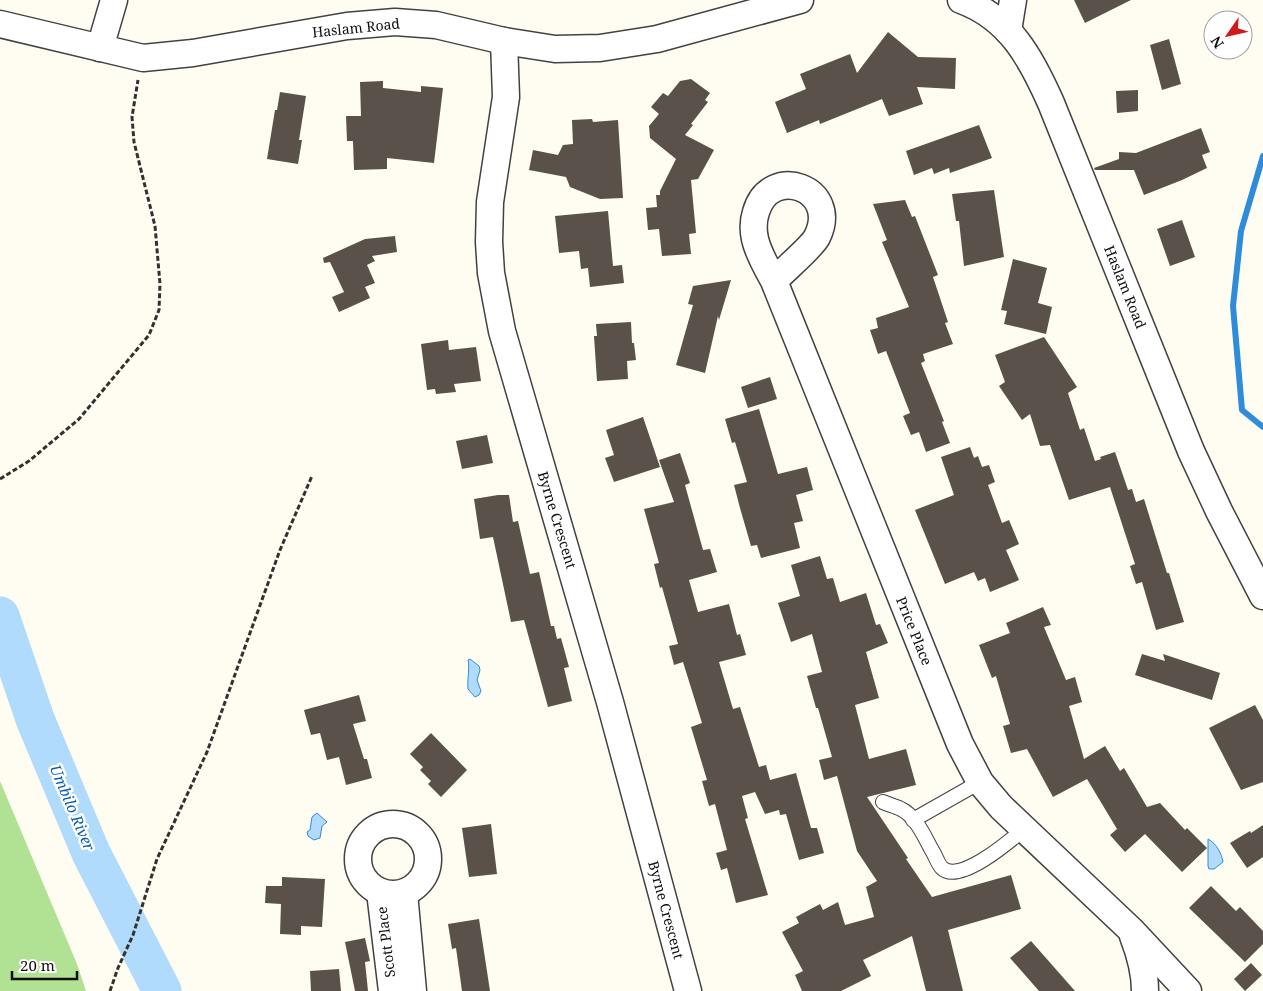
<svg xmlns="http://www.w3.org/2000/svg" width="1263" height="991" font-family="'Noto Serif',serif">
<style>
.forest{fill:#b1e193}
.water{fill:#b0dbfc;stroke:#2f8cdb}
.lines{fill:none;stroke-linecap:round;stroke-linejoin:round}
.stream{stroke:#2f8cdb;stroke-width:6}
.river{stroke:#b0dbfc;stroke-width:39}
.building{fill:#59514a}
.service-casing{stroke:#424242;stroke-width:16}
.minor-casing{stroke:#424242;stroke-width:29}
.path{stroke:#313131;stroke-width:3;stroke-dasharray:5 2.5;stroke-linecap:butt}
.service{stroke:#fff;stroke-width:14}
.minor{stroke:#fff;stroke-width:26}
.labels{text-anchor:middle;stroke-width:5;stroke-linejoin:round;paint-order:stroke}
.street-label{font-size:14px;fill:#0f0f0f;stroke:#fff}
.water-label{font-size:15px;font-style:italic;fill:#0a5dae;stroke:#fff}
</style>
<rect width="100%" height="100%" fill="#fffdf1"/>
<path class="forest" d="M0,781l77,183 9,27h-86z"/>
<g class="water">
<path d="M470,659l9,7 1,4 -3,10 4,11 -2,4 -4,2 -7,-8c-1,-9 2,-22 0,-29z"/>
<path d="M317,813l10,9 -5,4 -2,12 -6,2 -6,-4 -1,-4 3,-2 2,-13z"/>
<path d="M1208,839c8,4 14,15 15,23l-9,7h-5l-1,-3z"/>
</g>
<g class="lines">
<path class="stream" d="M1263,156l-22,75 -8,75 9,104 21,17"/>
<path class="river" d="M0,616l35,103 56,134 71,138"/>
</g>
<g class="building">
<path d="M1074,0h57l-46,23z"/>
<path d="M888,32l30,25 38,1 -1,31 -38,-2 6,17 -34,12 -7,-17 -62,25 -1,-4 -32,13 -12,-31 31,-13 -6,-15 50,-20 7,19z"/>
<path d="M1169,39l12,45 -19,6 -12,-45z"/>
<path d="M691,79l19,14 -5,7 3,2 -17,22 2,1 -8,10 29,15 -16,29 -7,1 5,53 -7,1 2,20 -29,2 -3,-27 -11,1 -2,-22 11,-1 -1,-12h4v-4l16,-32 -26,-21 -1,-12 10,-12 -8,-7 12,-14 5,3 12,-15z"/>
<path d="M383,81v7l38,4v-6l22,2 -9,75 -47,-5v11l-33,1 -1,-29h-6l-1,-25h15l-1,-34z"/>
<path d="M1138,90v21l-21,2 -1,-22z"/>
<path d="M280,92l26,4 -7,44h3l-4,24 -31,-5 8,-49h2z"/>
<path d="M592,119l1,3 25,-2 5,78 -23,1 -30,-12 -4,-10 -37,-7 4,-20 25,5 5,-10 10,-1 -1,-24z"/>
<path d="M979,125l13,33 -42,15 -1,-5 -15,6 -2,-6 -18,7 -8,-24z"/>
<path d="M1201,128l9,24 -8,3 5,13 -25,12 -38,15 -10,-25h-39l-1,-2 25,-9v-7l17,1z"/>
<path d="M994,190l10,67 -40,9 -5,-45h-3l-4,-27z"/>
<path d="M905,200l7,17 3,-1 23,59 -5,2 15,45 -3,1 8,21 -30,10 2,7 -4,2 23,58 -2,1 8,21 -24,9 -7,-20 -8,3 -8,-19 7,-3 -24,-62 -8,3 -8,-24 8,-2 -2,-10 33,-11 -27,-65 5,-2 -14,-36z"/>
<path d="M608,211l5,55 9,-1 2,18 -34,4 -2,-19 -7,1 -2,-18 -20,2 -4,-37z"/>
<path d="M1182,220l13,37 -25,9 -13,-37z"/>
<path d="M395,236l2,16 -25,4 3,5 -8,4 8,18 -10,4 5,11 -31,14 -7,-15 12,-5 -14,-30 -6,1 -1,-5 42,-19z"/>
<path d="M1013,259l34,9 -9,35 14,4 -6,27 -42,-10 3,-13 -6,-1z"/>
<path d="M731,280l-12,40 -1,-4 -13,57 -29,-8 17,-60 -5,-1 5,-18z"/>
<path d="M631,322l1,21h2l2,17 -9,1 1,18 -31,2 -3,-45h3l-1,-12z"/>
<path d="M1044,337l33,50 -9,6 12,37 4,-2 11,33 6,-2 -1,-2 15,-5 13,38 4,-1 4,13 8,-3 23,74h2l15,49 -28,8 -14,-48 -6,2 -6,-18 5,-2 -25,-77 -41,13 -19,-55 -10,1 -10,-32 -8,6 -23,-34 6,-4 -10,-27z"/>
<path d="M448,340l1,10 27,-3 5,34 -27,3 2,8 -20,2 -1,-5 -8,1 -6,-46z"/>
<path d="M770,377l7,22 -29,9 -7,-21z"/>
<path d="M759,409l19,65 29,-7 6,23 -17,5 7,26 -9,2 6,25 -39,10 -4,-13 -6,1 -11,-38 -6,-23 13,-3 -12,-40 -3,1 -7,-24z"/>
<path d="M643,417l17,50 -46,15 -9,-24 9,-3 -8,-25z"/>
<path d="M487,435l6,28 -31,6 -6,-28z"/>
<path d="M970,447l4,11 4,-2 4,11 7,-2 6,17 -7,3 14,38 7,-3 10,24 -13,6 13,30 -29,12 -5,-14 -7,3 -4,-9 -29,12 -30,-74 39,-15 -13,-38z"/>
<path d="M680,453l10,30 -5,2 18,65 7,-1 7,23 -28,8 9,32 31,-8 8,31 3,-1 6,21 -27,7 14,47 7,-2 19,60 7,-2 4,15 26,-7 15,55h6l7,25 -25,7 -13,-46 -6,1 -1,-5 -14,4 -10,-22 -13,4 6,22 -3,1 23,76 -32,8 -9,-35 -6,2 -5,-17 11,-3 -12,-46 -6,2 -7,-25 5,-1 -16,-53 11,-4 -19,-61 -9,3 -5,-19 9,-2 -16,-57 -2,1 -6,-24 5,-1 -15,-54 30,-7 -15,-42z"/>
<path d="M498,495h11l4,27 5,-1 12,53 9,-2 12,54h3l3,13 4,-1 8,29 -5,1 8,33 -24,6 -24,-87 -13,2 -18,-85 -13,2 -6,-40z"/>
<path d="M820,556l7,23 6,-1 7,24 26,-9 10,32 4,-1 8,19 -22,9 13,46 -24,7 14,54 37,-10 10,36 -49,12 41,61 -2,1 26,38 79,-22 10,34 -73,21 15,61h-37l-14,-55 -49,24 8,16 -30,15h-39l-7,-16 8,-4 -21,-39 17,-9 -3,-6 24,-13 3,6 15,-8 7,23 29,-8 -8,-30 11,-6 -20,-30 -20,-75 -13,4 -5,-20 13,-3 -14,-49h-2l-9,-32 15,-4 -10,-38 -21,8 -13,-39 22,-7 -9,-31z"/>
<path d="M1043,607l8,18 -7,2 22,53 9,-3 7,25 -13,4 15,53 21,-13 15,25 4,-3 23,39 13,-4 25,27 2,-2 20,20 -25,24 -37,-38 -20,18 -15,-17 7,-6 -30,-50 -34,18 -26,-48 -16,4 -8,-27 7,-2 -14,-48 -4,2 -13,-33 31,-12 -4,-10z"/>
<path d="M1142,654l23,7 -2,-7 57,19 -8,27 -77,-25z"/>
<path d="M359,695l7,26 -13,3 11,35h3l5,19 -26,7 -7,-28 -12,3 -7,-27 -9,2 -7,-25z"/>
<path d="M1255,705l8,15v62l-22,8 -32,-62z"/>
<path d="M431,733l36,37 -26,27 -13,-13 3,-3 -11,-11 3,-3 -13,-13z"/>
<path d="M491,824l6,50 -28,3 -7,-49z"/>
<path d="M1263,825v32l-16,11 -17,-25 20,-12 1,2z"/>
<path d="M282,877l43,2 -3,48 -21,-1v9l-21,-1 1,-30 -16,-1 1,-17h16z"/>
<path d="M1211,886l25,25 4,-4 23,24v13l-18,18 -56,-54z"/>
<path d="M479,919l11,72h-28l-6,-43 -4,1 -4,-25z"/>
<path d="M365,938l5,23 -5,1 3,29h-13l-10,-49z"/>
<path d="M1031,941l44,50h-36l-29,-33z"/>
<path d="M1251,963l11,12 -17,16 -11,-12z"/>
<path d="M339,969l2,22h-30l-1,-20z"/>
</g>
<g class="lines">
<defs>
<g id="service">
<path d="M883,802c6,3 13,4 18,7 15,7 24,29 32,43 3,5 5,12 9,16 17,17 69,-28 82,-39"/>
<path d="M913,820l67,-38"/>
</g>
<g id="minor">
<path d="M961,0c49,18 70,58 90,103l140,348 28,60 44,85"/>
<path d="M0,24l143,34 50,-5 154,-27 48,-4 41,3 68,16 51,8 45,-1 57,-9 143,-39"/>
<path d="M1008,31l5,-31"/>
<path d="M504,41l2,56 -16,105 -1,40 2,31 11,58 108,371 78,289"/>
<path d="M100,48l14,-48"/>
<path d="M774,281c9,-10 38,-34 43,-44 24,-49 -47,-74 -61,-25 -3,9 -3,18 -1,27 3,14 12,29 19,42l186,463 20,38 21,25 130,123 57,61"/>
<circle cx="393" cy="859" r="35"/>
<path d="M380,892l12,99"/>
<path d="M404,893l9,98"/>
<path d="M1133,936c7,18 12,35 12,55"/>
</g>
</defs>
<use href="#service" class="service-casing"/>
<use href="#minor" class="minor-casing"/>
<g class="path">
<path d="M0,479l29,-18 50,-42 70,-84 10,-25 1,-26 -5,-58 -21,-84 -2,-25 6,-37"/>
<path d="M110,991l8,-23 15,-33 24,-76 50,-107 73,-202 32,-74"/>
</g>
<use href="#service" class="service"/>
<use href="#minor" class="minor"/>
</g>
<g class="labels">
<g class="street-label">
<text transform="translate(356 28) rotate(-6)" y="5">Haslam Road</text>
<text transform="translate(1125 287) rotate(68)" y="5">Haslam Road</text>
<text transform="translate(557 520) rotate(73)" y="5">Byrne Crescent</text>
<text transform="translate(914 631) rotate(68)" y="5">Price Place</text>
<text transform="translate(666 910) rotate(75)" y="5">Byrne Crescent</text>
<text transform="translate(386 942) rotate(-97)" y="5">Scott Place</text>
</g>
<g class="water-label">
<text transform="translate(72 808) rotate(67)" y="5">Umbilo River</text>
</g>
</g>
<g transform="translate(1228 35) rotate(236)"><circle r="24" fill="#ffffff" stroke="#9f9f9f"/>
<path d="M0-4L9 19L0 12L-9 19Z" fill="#ce1a18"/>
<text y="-8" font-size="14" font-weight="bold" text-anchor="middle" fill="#0f0f0f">N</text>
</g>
<path d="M12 971v8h65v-8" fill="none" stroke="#0f0f0f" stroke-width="2.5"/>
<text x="20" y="971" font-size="15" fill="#0f0f0f" stroke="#ffffff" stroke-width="4" paint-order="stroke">20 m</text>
</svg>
